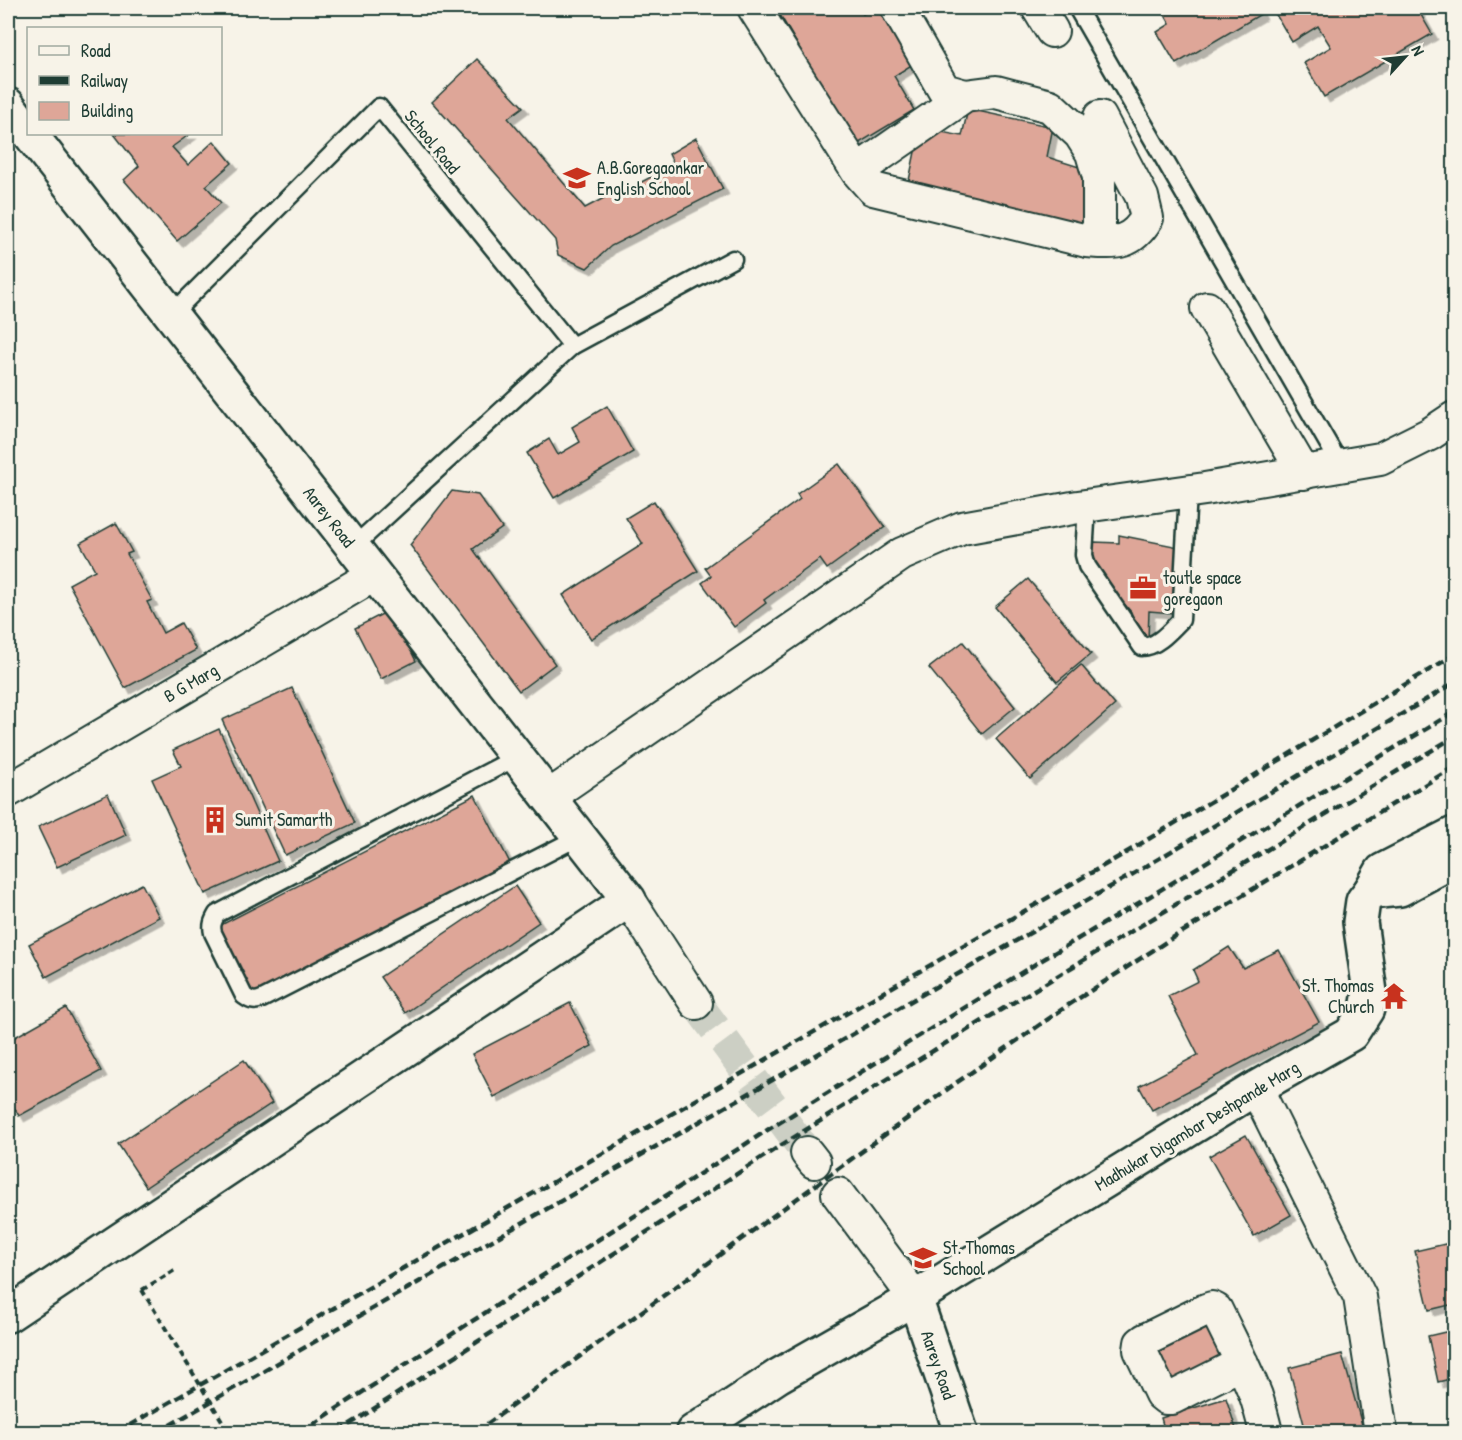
<svg xmlns="http://www.w3.org/2000/svg" width="1462" height="1440" font-family="'Patrick Hand',sans-serif">
<style>
.building{fill:#dea698;stroke:#1f3d34;stroke-width:1.5;filter:url(#shadow)}
.lines{fill:none;stroke-linecap:round;stroke-linejoin:round}
.street-tunnel{stroke:#cccfc4;stroke-width:32;stroke-dasharray:32 16;stroke-linecap:butt}
.lane-casing{stroke:#1f3d34;stroke-width:21}
.street-casing{stroke:#1f3d34;stroke-width:36}
.secondary-casing{stroke:#1f3d34;stroke-width:38}
.path{stroke:#1f3d34;stroke-width:4;stroke-dasharray:6 4.5;stroke-linecap:butt}
.lane{stroke:#f7f3e8;stroke-width:16}
.street{stroke:#f7f3e8;stroke-width:32}
.secondary{stroke:#f7f3e8;stroke-width:33}
.rail{stroke:#1f3d34;stroke-width:4.5;stroke-dasharray:9 4.5;stroke-linecap:butt}
.path-bridge{stroke:#1f3d34;stroke-width:4;stroke-dasharray:6 4.5;stroke-linecap:butt}
.labels{text-anchor:middle;stroke-width:6;stroke-linejoin:round;paint-order:stroke}
.street-label{font-size:18px;fill:#1f3d34;stroke:#f7f3e8}
.poi-label{font-size:18px;fill:#1f3d34;stroke:#f7f3e8;text-anchor:start}
</style>
<defs>
<filter id="shadow"><feDropShadow dx="5.5" dy="5.5" stdDeviation="0" flood-color="#0004"/></filter>
</defs>
<rect width="100%" height="100%" fill="#f7f3e8"/>
<filter id="ink" filterUnits="userSpaceOnUse"><feTurbulence type="fractalNoise" baseFrequency=".0167" numOctaves="2"/><feDisplacementMap in="SourceGraphic" scale="12" xChannelSelector="R" yChannelSelector="G"/><feConvolveMatrix kernelMatrix="1 2 1 2 8 2 1 2 1" color-interpolation-filters="sRGB"/></filter>
<g filter="url(#ink)">
<g class="building">
<path d="M776,8h83l4,6 11,-6h16l31,51 -27,17 20,34 -58,35z"/>
<path d="M1161,8h97l3,6 -85,50 -19,-32 13,-8z"/>
<path d="M1272,8h117l2,3 6,-3h20l15,26 -108,63 -20,-34 27,-16 -13,-21 -26,16z"/>
<path d="M477,59l46,48 -15,11 77,90 36,-19 11,-2 42,-22 -5,-11 27,-16 27,51 -112,57 -24,22 -29,-13 -3,-15 -123,-138z"/>
<path d="M968,109l85,18 -6,30 45,14 -6,59 -179,-40 13,-62 42,8z"/>
<path d="M114,134h76l-18,13 16,18 26,-24 18,22 -26,23 15,17 -44,38 -53,-61 15,-14z"/>
<path d="M607,406l26,46 -79,46 -27,-45 22,-14 9,16 22,-13 -8,-15z"/>
<path d="M839,464l46,63 -58,42 -7,-10 -56,41 2,3 -32,24 -32,-44 9,-7 -6,-8 95,-69 -3,-5z"/>
<path d="M452,491l26,4 24,33 -29,21 82,115 -36,27 -109,-146z"/>
<path d="M654,501l44,70 -107,68 -28,-44 80,-51 -17,-26z"/>
<path d="M116,523l16,29 -5,2 25,46 -5,2 16,31 18,-10 15,27 -71,38 -56,-104 26,-14 -15,-27z"/>
<path d="M1119,535l60,12 -6,66 -24,-2 -1,30 -9,-5 -8,-24 -40,-47 3,-23 25,1z"/>
<path d="M1028,579l63,75 -34,28 -62,-75z"/>
<path d="M390,610l26,51 -35,18 -26,-51z"/>
<path d="M963,642l52,65 -33,27 -53,-66z"/>
<path d="M1081,665l34,40 -85,74 -34,-40z"/>
<path d="M292,688l63,135 -70,32 -63,-135z"/>
<path d="M219,729l59,132 -73,33 -53,-115 29,-13 -8,-16z"/>
<path d="M108,794l18,41 -69,32 -19,-40z"/>
<path d="M475,795l35,68 -259,132 -34,-68z"/>
<path d="M142,884l17,33 -113,60 -17,-33z"/>
<path d="M515,886l24,36 -134,91 -25,-36z"/>
<path d="M1229,947l14,21 36,-18 40,72 -167,88 -13,-24 59,-31 -30,-59 30,-15 -5,-11z"/>
<path d="M570,1003l22,43 -98,51 -22,-43z"/>
<path d="M66,1008l35,63 -82,45 -11,-19v-56z"/>
<path d="M244,1060l28,43 -126,84 -28,-43z"/>
<path d="M1246,1135l45,80 -37,21 -45,-80z"/>
<path d="M1454,1242v62l-25,6 -14,-59z"/>
<path d="M1213,1319l20,41 -66,32 -20,-42z"/>
<path d="M1454,1330v48l-16,4 -10,-46z"/>
<path d="M1342,1354l22,78h-58l-17,-64z"/>
<path d="M1226,1398l11,34h-72l-4,-14z"/>
</g>
<g class="lines">
<path class="street-tunnel" d="M696,1003l111,150"/>
<defs>
<g id="lane">
<path d="M1077,8l264,458"/>
<path d="M171,315l208,-208 193,239"/>
<path d="M1087,506l-3,49 3,11 55,81c15,0 29,-17 39,-27l7,-128"/>
<path d="M353,547l219,-201 161,-87"/>
<path d="M517,757l-300,157c-4,7 -6,11 -4,19l31,63c7,5 10,6 18,3l317,-162"/>
</g>
<g id="street">
<path d="M754,8l103,163 16,18 214,52 12,-7v-57l-7,-24 -12,-19 -30,-28 -54,-14 -31,4 -108,75"/>
<path d="M897,8l47,82 21,6"/>
<path d="M1038,8l14,23"/>
<path d="M1087,241c29,2 44,4 60,-23l-5,-21 -42,-80"/>
<path d="M1207,308l97,165"/>
<path d="M8,791l366,-216"/>
<path d="M548,797l354,-243 60,-26 116,-21 127,-18 175,-30 50,-25 24,-16"/>
<path d="M629,900l67,103"/>
<path d="M1256,1088l104,209 21,135"/>
<path d="M807,1153l7,9"/>
<path d="M838,1194l77,104"/>
<path d="M1242,1363l-70,35h-6l-5,-4 -21,-44 1,-7 4,-3 61,-30 6,-2 4,2c14,29 29,57 40,86 4,12 7,24 10,36"/>
</g>
<g id="secondary">
<path d="M8,105l20,27"/>
<path d="M1454,834l-72,37 -12,21 30,-3 54,-29"/>
<path d="M915,1298l46,134"/>
<path d="M8,1315l621,-415 -599,-766"/>
<path d="M693,1432l85,-56 137,-78 341,-210 95,-54 16,-25 3,-17 -10,-70 3,-21 7,-9"/>
</g>
</defs>
<use href="#lane" class="lane-casing"/>
<use href="#street" class="street-casing"/>
<use href="#secondary" class="secondary-casing"/>
<path class="path" d="M142,1290l33,-20"/>
<use href="#lane" class="lane"/>
<use href="#street" class="street"/>
<use href="#secondary" class="secondary"/>
<g class="rail">
<path d="M118,1432l1004,-577 332,-200"/>
<path d="M158,1432l184,-106 791,-452 321,-191"/>
<path d="M301,1432l468,-303 268,-166 110,-65 307,-186"/>
<path d="M338,1432l442,-286 156,-97 518,-312"/>
<path d="M476,1432l480,-349 111,-77 102,-66 285,-173"/>
</g>
<path class="path-bridge" d="M142,1290l87,142"/>
</g>
</g>
<defs>
<symbol id="school-bare" viewBox="-9 -9 18 18"><path d="M0-5L7-2L0 1L-7-2ZM-4 1L0 2.5L4 1V4Q0 6-4 4Z" fill="#c8321e" stroke="#f7f3e8" stroke-width="2.5" paint-order="stroke"/></symbol>
<symbol id="office-bare" viewBox="-9 -9 18 18"><path d="M-6-3h4V-5.5h4V-3h4V5H-6ZM-1-4.5V-3h2v-1.5ZM-6 0V1H6V0Z" fill="#c8321e" stroke="#f7f3e8" stroke-width="2.5" paint-order="stroke"/></symbol>
<symbol id="building-bare" viewBox="-9 -9 18 18"><path d="M-4-6H4V6H1V3H-1V6H-4ZM-2.5-4.3h1.7v1.8h-1.7ZM.8-4.3h1.7v1.8H.8ZM-2.5-1h1.7V.8h-1.7ZM.8-1h1.7V.8H.8Z" fill="#c8321e" stroke="#f7f3e8" stroke-width="2.5" paint-order="stroke"/></symbol>
<symbol id="temple-bare" viewBox="-9 -9 18 18"><path d="M0-6L5-2H3V0L6.5 2.5H4V6H1.5V3h-3V6H-4V2.5H-6.5L-3 0V-2H-5Z" fill="#c8321e" stroke="#f7f3e8" stroke-width="2.5" paint-order="stroke"/></symbol>
</defs>
<g fill-rule="evenodd">
<use href="#school-bare" x="558" y="159" width="38" height="38"/>
<use href="#office-bare" x="1124" y="569" width="38" height="38"/>
<use href="#building-bare" x="196" y="801" width="38" height="38"/>
<use href="#temple-bare" x="1375" y="977" width="38" height="38"/>
<use href="#school-bare" x="904" y="1239" width="38" height="38"/>
</g>
<g class="labels">
<g class="street-label">
<text transform="translate(432 142) rotate(51)" y="6">School Road</text>
<text transform="translate(329 517) rotate(52)" y="6">Aarey Road</text>
<text transform="translate(191 683) rotate(-30)" y="6">B G Marg</text>
<text transform="translate(1197 1126) rotate(-31)" y="6">Madhukar Digambar Deshpande Marg</text>
<text transform="translate(938 1365) rotate(71)" y="6">Aarey Road</text>
</g>
<g class="poi-label">
<text x="597" y="174">A.B.Goregaonkar<tspan x="597" dy="21">English School</tspan></text>
<text x="1163" y="584">toutle space<tspan x="1163" dy="21">goregaon</tspan></text>
<text x="235" y="826">Sumit Samarth</text>
<text x="1374" y="992" text-anchor="end">St. Thomas<tspan x="1374" dy="21">Church</tspan></text>
<text x="943" y="1254">St. Thomas<tspan x="943" dy="21">School</tspan></text>
</g>
</g>
<rect width="1462" height="1440" fill="none" stroke="#f7f3e8" stroke-width="30"/>
<rect x="15" y="15" width="1432" height="1410" fill="none" stroke="#1f3d34" stroke-width="2" filter="url(#ink)"/>
<rect x="27" y="27" width="195" height="108" fill="#f7f3e8" stroke="#a1aaa0" stroke-width="1.5"/>
<rect x="39" y="46" width="30" height="9" fill="#f7f3e8" stroke="#a1aaa0" stroke-width="1.5"/>
<text x="81" y="57" font-size="18" fill="#1f3d34">Road</text>
<rect x="39" y="76" width="30" height="9" fill="#1f3d34" stroke="#a1aaa0" stroke-width="1.5"/>
<text x="81" y="87" font-size="18" fill="#1f3d34">Railway</text>
<rect x="39" y="102" width="30" height="18" fill="#dea698" stroke="#a1aaa0" stroke-width="1.5"/>
<text x="81" y="117" font-size="18" fill="#1f3d34">Building</text>
<g transform="translate(1405 57) rotate(63)" stroke="#f7f3e8" stroke-width="4.5" paint-order="stroke">
<path d="M0-4.5L10 22L0 15L-10 22Z" fill="#1f3d34"/>
<text y="-9" font-size="16" font-weight="bold" text-anchor="middle" fill="#1f3d34">N</text>
</g>
</svg>
